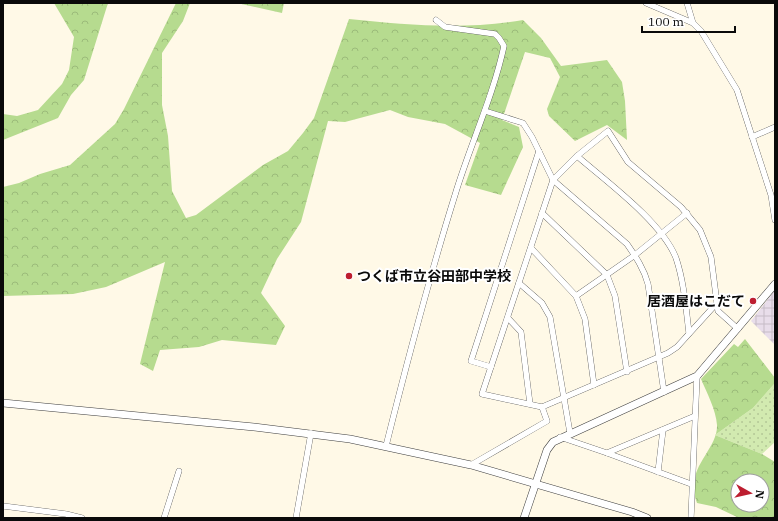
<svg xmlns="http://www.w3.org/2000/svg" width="778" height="521" font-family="'IBM Plex Serif','Noto Sans JP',serif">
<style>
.industrial{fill:url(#industrial-grid)}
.grass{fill:url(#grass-dots)}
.forest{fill:url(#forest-crowns);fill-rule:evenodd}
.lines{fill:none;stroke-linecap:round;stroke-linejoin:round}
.minor-casing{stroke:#3d3d3d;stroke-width:6}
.tertiary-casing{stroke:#3d3d3d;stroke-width:8}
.minor{stroke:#fff;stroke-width:5.5}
.tertiary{stroke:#fff;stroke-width:7}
.poi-dot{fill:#bd1e30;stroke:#fff;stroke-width:1.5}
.labels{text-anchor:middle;stroke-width:4;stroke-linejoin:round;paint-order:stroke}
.poi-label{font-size:14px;font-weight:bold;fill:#0a0a0a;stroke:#fff;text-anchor:start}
</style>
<defs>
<pattern id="industrial-grid" width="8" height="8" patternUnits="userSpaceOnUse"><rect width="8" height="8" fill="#e8ddea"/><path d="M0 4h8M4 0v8" fill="none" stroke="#c6bcc7"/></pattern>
<pattern id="grass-dots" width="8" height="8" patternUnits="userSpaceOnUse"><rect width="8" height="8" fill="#d2eab0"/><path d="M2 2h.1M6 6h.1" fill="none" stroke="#b3c796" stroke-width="1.8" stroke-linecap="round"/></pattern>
<pattern id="forest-crowns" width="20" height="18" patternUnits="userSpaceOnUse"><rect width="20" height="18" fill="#b6db8f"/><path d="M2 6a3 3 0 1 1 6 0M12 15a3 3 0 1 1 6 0" fill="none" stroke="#9bbb7a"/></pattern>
</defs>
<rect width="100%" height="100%" fill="#fff9e7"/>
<path class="industrial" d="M775,290v55l-24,-24z"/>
<path class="grass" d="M775,383v59l-13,12 -47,-19 38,-27z"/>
<g class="forest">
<path d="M54,3h54l-24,77 -13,15 -13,23 -55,22v-26l14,2 21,-6 24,-26 7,-14 5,-33z"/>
<path d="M176,3h14l-7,18 -21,32v52l6,31 4,55 14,27 10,-3 67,-50 25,-14 15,-18 11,-15 35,-99c59,6 114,11 174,1l18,18 20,28 46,-6 15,22 3,19 2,39 -20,-15 -32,16 -26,-25 -2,-7 13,-32 -10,-19 -25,-6 -23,68 17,7 4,20 -22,48 -36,-10 15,-42 -35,-19 -37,-7 -18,-7 -45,12 -17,-1 -27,101 -24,37 -16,34 24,33 -9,19 -54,-5 -23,7 -39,3 -7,21 -13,-7 25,-102 -59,25 -33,7 -70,2v-109l16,-4 21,-9 30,-9 45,-41 9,-15z"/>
<path d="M237,3h47l-2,10z"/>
<path d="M745,339l30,39v5l-22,25 -38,27 47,19 13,8v56h-36l-23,-11 -19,-4c-14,-35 21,-52 20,-78 -1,-15 -10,-32 -16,-46l33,-35 4,3zM738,481h24v24h-24z"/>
</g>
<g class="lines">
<defs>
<g id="minor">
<path d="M646,3l47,20"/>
<path d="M687,3l6,20 8,8 36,59 34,105 4,25"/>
<path d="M485,111l38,12 9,14 21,43 74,64c9,13 17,25 21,40l16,108"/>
<path d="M752,137l23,-10"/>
<path d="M577,156c30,26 85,66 99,102 8,24 10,50 13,75"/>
<path d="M542,213l65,62 8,21 12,76"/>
<path d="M531,248l45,48 9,23 9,66"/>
<path d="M519,283l23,20 8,14 20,116"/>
<path d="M576,296l59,-41 52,-42"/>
<path d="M717,303l-40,44 -9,6 -126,54 -60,-13 71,-214 24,-24 31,-25 20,31 53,45 19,23 11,27 7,54 20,18"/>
<path d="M508,318l13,14 9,72"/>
<path d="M491,367l-20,-6 68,-210"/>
<path d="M560,437l47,16 84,31"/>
<path d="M386,446c21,-84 43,-168 69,-251 15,-50 38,-98 49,-149l-5,-8 -4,-4 -50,-7 -9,-7"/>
<path d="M607,453l88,-37"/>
<path d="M471,465l76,-44 -5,-14"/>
<path d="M658,472l5,-42"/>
<path d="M3,506l63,8 16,4"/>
<path d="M164,518l15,-47"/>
<path d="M296,518l15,-85"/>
<path d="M691,518l6,-142"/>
</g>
<g id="tertiary">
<path d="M3,403l251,24 96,12 121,26 161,47 15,6"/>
<path d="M524,518l23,-68 6,-8 144,-66 78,-92"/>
</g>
</defs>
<use href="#minor" class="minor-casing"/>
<use href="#tertiary" class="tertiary-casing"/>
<use href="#minor" class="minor"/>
<use href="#tertiary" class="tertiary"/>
</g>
<g class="poi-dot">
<circle cx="349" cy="276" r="4"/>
<circle cx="753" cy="301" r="4"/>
</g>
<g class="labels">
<g class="poi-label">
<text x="357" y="281">つくば市立谷田部中学校</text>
<text x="745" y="306" text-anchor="end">居酒屋はこだて</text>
</g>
</g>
<rect width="778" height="521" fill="none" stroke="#0a0a0a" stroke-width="8"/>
<g transform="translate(750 493) rotate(98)"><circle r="19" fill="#ffffff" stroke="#9d9d9d"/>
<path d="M0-3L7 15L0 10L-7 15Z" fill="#bd1e30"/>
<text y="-6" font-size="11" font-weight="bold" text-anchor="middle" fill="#0a0a0a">N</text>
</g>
<path d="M642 26v6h93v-6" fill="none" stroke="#0a0a0a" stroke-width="2"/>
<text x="648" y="26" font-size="12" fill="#0a0a0a" stroke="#ffffff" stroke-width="3" paint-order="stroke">100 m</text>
</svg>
